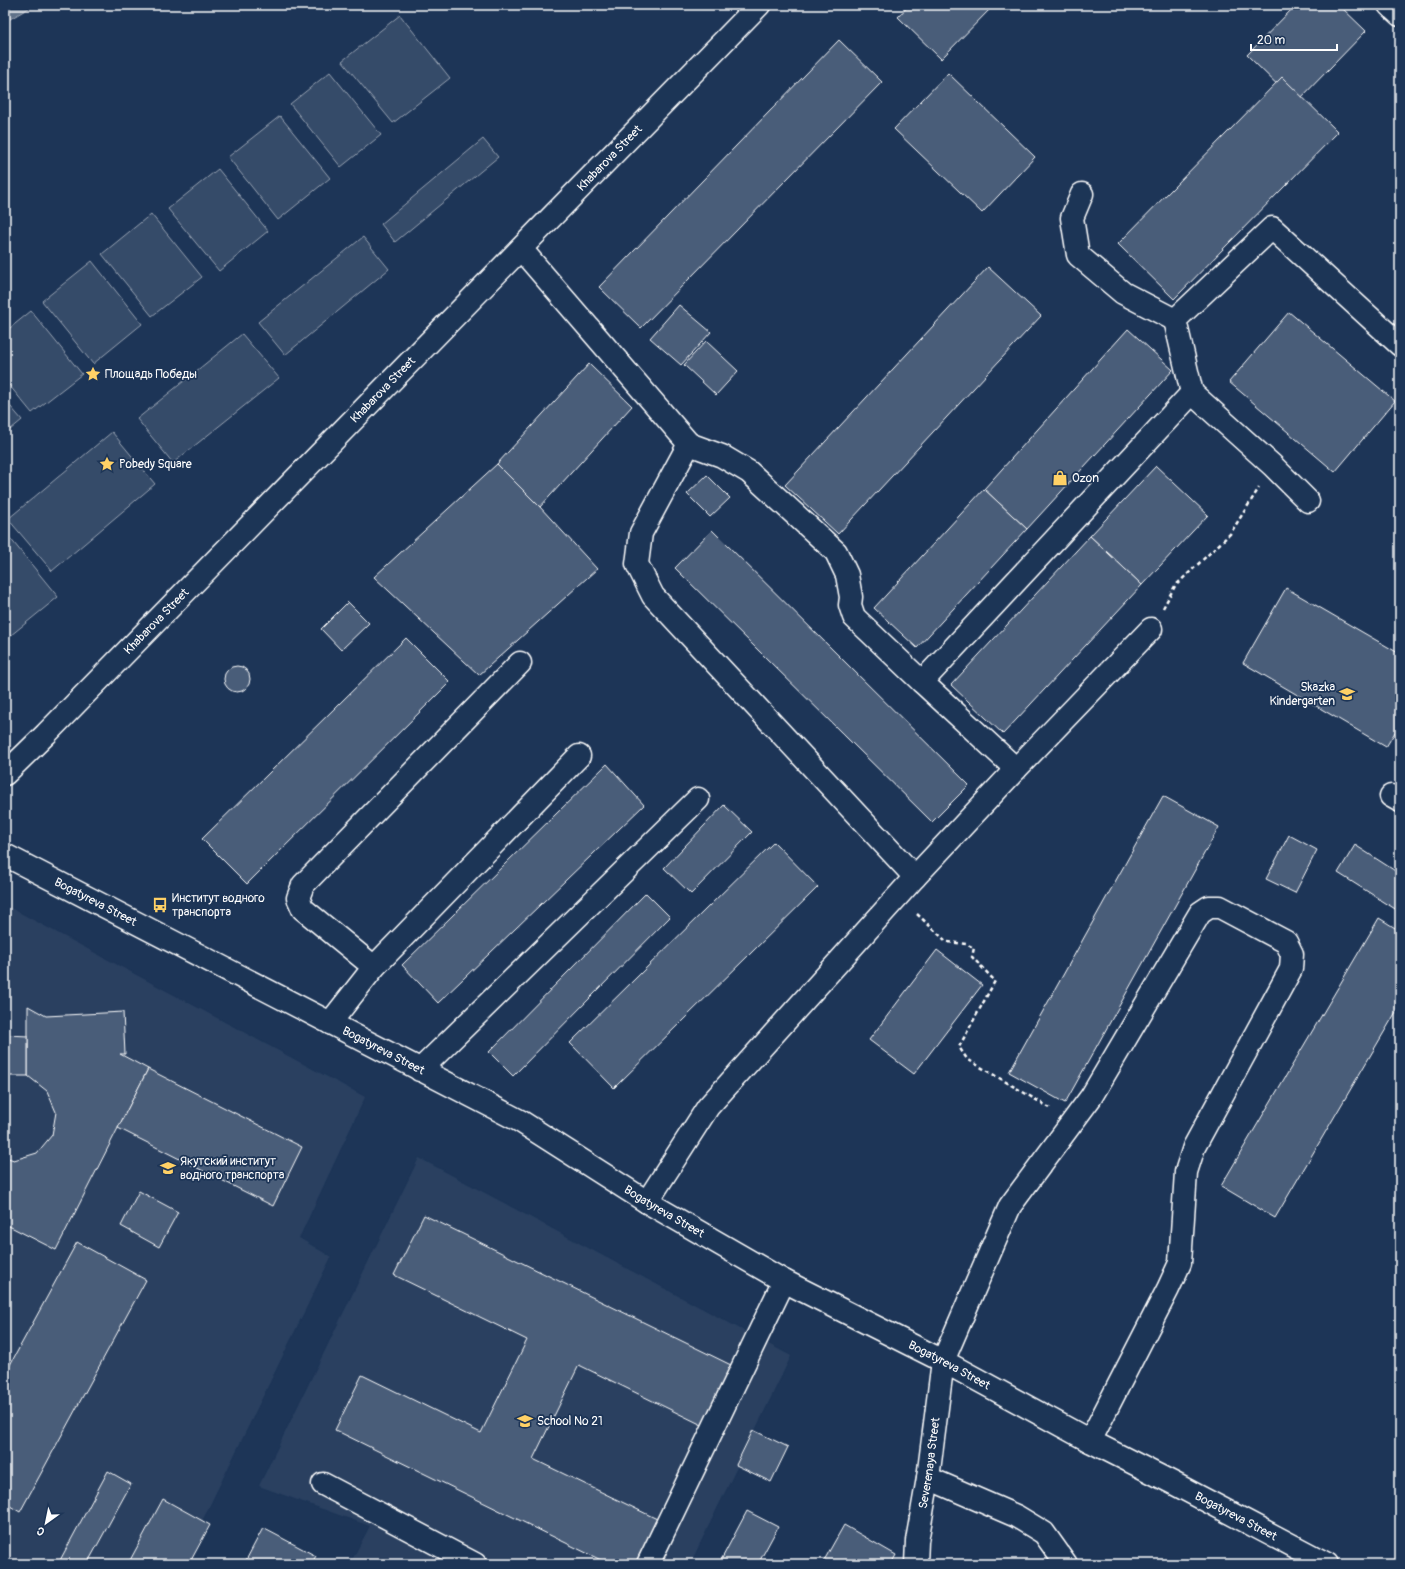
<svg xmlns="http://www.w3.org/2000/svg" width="1405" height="1569" font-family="Pangolin,sans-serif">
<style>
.built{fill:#2a4161}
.green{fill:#364b69;stroke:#9aa5b4}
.water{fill:#617289;stroke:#a0aab8}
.building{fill:#4a5d79;stroke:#fff}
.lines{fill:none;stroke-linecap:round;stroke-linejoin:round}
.minor-casing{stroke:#fff;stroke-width:25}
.major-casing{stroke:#fff;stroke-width:25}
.path{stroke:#fff;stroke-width:2.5;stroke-dasharray:4 3;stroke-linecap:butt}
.minor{stroke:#1d3557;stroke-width:22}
.major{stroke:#1d3557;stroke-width:22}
.labels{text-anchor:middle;stroke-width:3.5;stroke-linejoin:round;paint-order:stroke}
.street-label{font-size:12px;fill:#fff;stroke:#1d3557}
.poi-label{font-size:12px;fill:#fff;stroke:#1d3557;text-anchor:start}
</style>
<rect width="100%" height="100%" fill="#1d3557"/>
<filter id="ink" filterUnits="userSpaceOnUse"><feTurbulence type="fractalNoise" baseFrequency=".025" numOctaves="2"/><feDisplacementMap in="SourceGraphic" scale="8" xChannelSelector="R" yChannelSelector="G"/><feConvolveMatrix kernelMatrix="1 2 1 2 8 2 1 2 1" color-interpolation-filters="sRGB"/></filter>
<g filter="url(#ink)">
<g class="built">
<path d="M5,905l360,192 -66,141 32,19 -150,307h-176z"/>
<path d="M419,1158l372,198 -101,208h-340l20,-38 -111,-40z"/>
</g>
<g class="green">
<path d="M400,15l50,63 -57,45 -51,-62z"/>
<path d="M330,72l51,63 -40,32 -51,-63z"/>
<path d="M280,116l50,62 -52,42 -50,-63z"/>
<path d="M483,139l15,18 -103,85 -14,-18z"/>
<path d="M218,169l50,62 -49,40 -51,-62z"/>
<path d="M151,214l51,63 -50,39 -50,-62z"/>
<path d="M363,237l26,32 -104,86 -27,-33z"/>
<path d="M92,261l50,63 -49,40 -51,-63z"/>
<path d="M31,311l51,63 -50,39 -27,-33v-48z"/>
<path d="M242,334l37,44 -106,85 -36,-44z"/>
<path d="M5,400l17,20 -17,14z"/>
<path d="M112,432l43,52 -103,87 -44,-52z"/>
<path d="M5,532l53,65 -53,43z"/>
</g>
<path class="water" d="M5,5h29l-29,17z"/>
<g class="building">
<path d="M909,5h85l-53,54 -43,-42z"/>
<path d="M1296,5h43l27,26 -70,72 -49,-48z"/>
<path d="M839,40l43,42 -241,246 -42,-41z"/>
<path d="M948,73l87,84 -53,56 -88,-84z"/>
<path d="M1282,77l56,55 -164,167 -56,-55z"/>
<path d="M988,267l53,49 -203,218 -53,-49z"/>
<path d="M679,305l32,27 -30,33 -31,-27z"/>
<path d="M1289,312l106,89 -60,71 -106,-90z"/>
<path d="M1128,329l45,41 -146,159 -43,-40z"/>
<path d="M706,341l32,30 -22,24 -32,-30z"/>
<path d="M589,364l43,42 -92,101 -43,-43z"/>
<path d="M497,464l43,43 57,62 -118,106 -105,-98z"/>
<path d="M1156,466l52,49 -66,70 -52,-49z"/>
<path d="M707,475l23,23 -20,19 -23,-23z"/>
<path d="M984,489l43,40 -110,119 -43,-40z"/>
<path d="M712,530l257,255 -37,37 -257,-254z"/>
<path d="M1090,536l52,49 -139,149 -52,-49z"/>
<path d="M1286,588l114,66v70l-14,23 -143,-84z"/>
<path d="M348,602l21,21 -28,27 -20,-21z"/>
<path d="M406,638l44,44 -203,202 -45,-45z"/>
<circle cx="237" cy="679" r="13"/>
<path d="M607,764l37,41 -206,198 -36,-38z"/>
<path d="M1163,796l56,31 -154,276 -56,-31z"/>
<path d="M724,805l28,27 -61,62 -27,-26z"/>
<path d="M1289,835l28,15 -22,43 -29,-14z"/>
<path d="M774,842l44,45 -204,201 -44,-45z"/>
<path d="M1355,845l45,29v38l-62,-39z"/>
<path d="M646,893l24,24 -157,159 -24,-24z"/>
<path d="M1379,918l21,13v74l-125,213 -54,-32z"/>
<path d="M937,950l45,35 -68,89 -45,-34z"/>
<path d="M28,1006l18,10 77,-4 2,42h-5l28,15 -92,181 -51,-26v-67l9,3 23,-7 15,-18 4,-23 -9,-21 -19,-15z"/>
<path d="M5,1011l4,77 -4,4z"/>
<path d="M7,1035l21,1v40h-21z"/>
<path d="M148,1069l154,78 -29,59 -155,-78z"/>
<path d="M139,1191l39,21 -19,35 -38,-21z"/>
<path d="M424,1215l309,151 -29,60 -125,-61 -46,94 124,60 -22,45h-26l-274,-134 27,-55 119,58 46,-93 -133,-65z"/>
<path d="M77,1242l69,38 -126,232 -15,-9v-129z"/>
<path d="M753,1430l35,17 -17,35 -35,-17z"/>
<path d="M108,1471l23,13 -44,80h-29z"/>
<path d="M163,1499l47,26 -21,39h-61z"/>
<path d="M747,1511l31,16 -20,37h-39z"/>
<path d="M844,1525l52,30 -5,9h-69z"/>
<path d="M263,1528l53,28 -5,8h-67z"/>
</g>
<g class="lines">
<defs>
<g id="minor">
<path d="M1389,5l11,10"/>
<path d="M1082,194l-10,24 6,37 45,38 52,27"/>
<path d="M521,249l168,195 -48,89 -4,31 16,32 262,281 -207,230 -61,95"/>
<path d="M1192,393l-17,-73 97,-92 128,117"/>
<path d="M689,444l33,12 27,16 87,80 11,23 4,22 -1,8 4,12 68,65"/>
<path d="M1016,769l-94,-87 270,-289 80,72 36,36"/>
<path d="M1391,796l9,5"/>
<path d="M915,877l101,-108 135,-140"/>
<path d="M374,967l205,-211"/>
<path d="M330,1023l44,-56 -71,-58 -5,-11 5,-13 217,-222"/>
<path d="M420,1070l278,-271"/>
<path d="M928,1478l88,38 28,17 22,31"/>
<path d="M323,1484l152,80"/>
<path d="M648,1564l136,-283"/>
<path id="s1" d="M916,1564l1,-23 11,-63 15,-117 67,-155 81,-109 109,-184 9,-6h11l66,35 6,12 -1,15 -97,178 -8,25 -6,91 -12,26 -78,152"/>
</g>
<g id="major">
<path id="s2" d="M5,774l41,-40 713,-729"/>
<path id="s3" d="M5,855l515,266 127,81 137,79 159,80 147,80 83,42 154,81"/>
</g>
</defs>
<use href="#minor" class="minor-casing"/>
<use href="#major" class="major-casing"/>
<g class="path">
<path d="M1163,608l12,-22 55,-52 29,-46"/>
<path d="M917,914l30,28 19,2 8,4 -2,9 23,24 -36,66 8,12 83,49"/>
</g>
<use href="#minor" class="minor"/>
<use href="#major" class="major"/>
</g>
</g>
<defs>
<symbol id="sight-bare" viewBox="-9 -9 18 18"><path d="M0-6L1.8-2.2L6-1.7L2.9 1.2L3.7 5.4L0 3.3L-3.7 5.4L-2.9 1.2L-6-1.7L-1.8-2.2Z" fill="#ffd166" stroke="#1d3557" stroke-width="2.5" paint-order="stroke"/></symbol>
<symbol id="shop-bare" viewBox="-9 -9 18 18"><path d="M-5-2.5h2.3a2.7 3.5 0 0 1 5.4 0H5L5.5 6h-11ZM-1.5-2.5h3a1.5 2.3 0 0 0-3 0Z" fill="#ffd166" stroke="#1d3557" stroke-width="2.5" paint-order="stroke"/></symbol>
<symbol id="school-bare" viewBox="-9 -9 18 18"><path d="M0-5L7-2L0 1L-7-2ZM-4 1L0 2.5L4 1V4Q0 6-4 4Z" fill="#ffd166" stroke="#1d3557" stroke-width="2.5" paint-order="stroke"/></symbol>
<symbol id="bus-bare" viewBox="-9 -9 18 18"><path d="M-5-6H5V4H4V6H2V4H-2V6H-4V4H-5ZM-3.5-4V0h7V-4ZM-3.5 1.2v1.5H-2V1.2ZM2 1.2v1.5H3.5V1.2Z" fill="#ffd166" stroke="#1d3557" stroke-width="2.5" paint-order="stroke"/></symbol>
<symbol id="university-bare" viewBox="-9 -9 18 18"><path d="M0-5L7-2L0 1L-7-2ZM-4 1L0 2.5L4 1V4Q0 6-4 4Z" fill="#ffd166" stroke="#1d3557" stroke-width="2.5" paint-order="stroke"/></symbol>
</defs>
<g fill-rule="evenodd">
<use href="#sight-bare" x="82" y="363" width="22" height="22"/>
<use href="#sight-bare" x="96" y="453" width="22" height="22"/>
<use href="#shop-bare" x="1049" y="467" width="22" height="22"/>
<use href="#school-bare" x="1336" y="683" width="22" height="22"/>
<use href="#bus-bare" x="149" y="894" width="22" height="22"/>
<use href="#university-bare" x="157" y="1157" width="22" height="22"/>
<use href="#school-bare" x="514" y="1410" width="22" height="22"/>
</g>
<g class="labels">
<g class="street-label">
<text dy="4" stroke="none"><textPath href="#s2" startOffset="863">Khabarova Street</textPath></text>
<text dy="4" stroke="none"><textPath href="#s2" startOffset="539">Khabarova Street</textPath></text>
<text dy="4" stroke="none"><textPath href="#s2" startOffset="215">Khabarova Street</textPath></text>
<text dy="4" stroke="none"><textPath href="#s3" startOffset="102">Bogatyreva Street</textPath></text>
<text dy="4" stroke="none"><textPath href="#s3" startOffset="426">Bogatyreva Street</textPath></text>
<text dy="4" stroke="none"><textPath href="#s3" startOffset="750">Bogatyreva Street</textPath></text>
<text dy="4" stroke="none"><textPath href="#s3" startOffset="1074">Bogatyreva Street</textPath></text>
<text dy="4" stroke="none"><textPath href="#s1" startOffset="102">Severenaya Street</textPath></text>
<text dy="4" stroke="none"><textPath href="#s3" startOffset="1398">Bogatyreva Street</textPath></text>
</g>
<g class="poi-label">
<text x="105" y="378">Площадь Победы</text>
<text x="119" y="468">Pobedy Square</text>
<text x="1072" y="482">Ozon</text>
<text x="1335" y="691" text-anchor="end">Skazka<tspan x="1335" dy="14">Kindergarten</tspan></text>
<text x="172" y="902">Институт водного<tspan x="172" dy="14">транспорта</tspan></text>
<text x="180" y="1165">Якутский институт<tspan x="180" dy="14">водного транспорта</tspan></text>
<text x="537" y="1425">School № 21</text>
</g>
</g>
<rect width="1405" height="1569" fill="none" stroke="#1d3557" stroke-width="20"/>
<rect x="10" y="10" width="1385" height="1549" fill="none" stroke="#fff" stroke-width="1.5" filter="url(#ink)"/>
<g transform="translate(46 1523) rotate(213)" stroke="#1d3557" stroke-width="3" paint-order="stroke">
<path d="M0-3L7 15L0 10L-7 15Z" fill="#ffffff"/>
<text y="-6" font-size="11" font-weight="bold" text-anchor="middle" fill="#ffffff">С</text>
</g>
<path d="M1251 44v6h86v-6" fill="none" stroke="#ffffff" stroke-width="2"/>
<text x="1257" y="44" font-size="12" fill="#ffffff" stroke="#1d3557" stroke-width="3" paint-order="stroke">20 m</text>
</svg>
